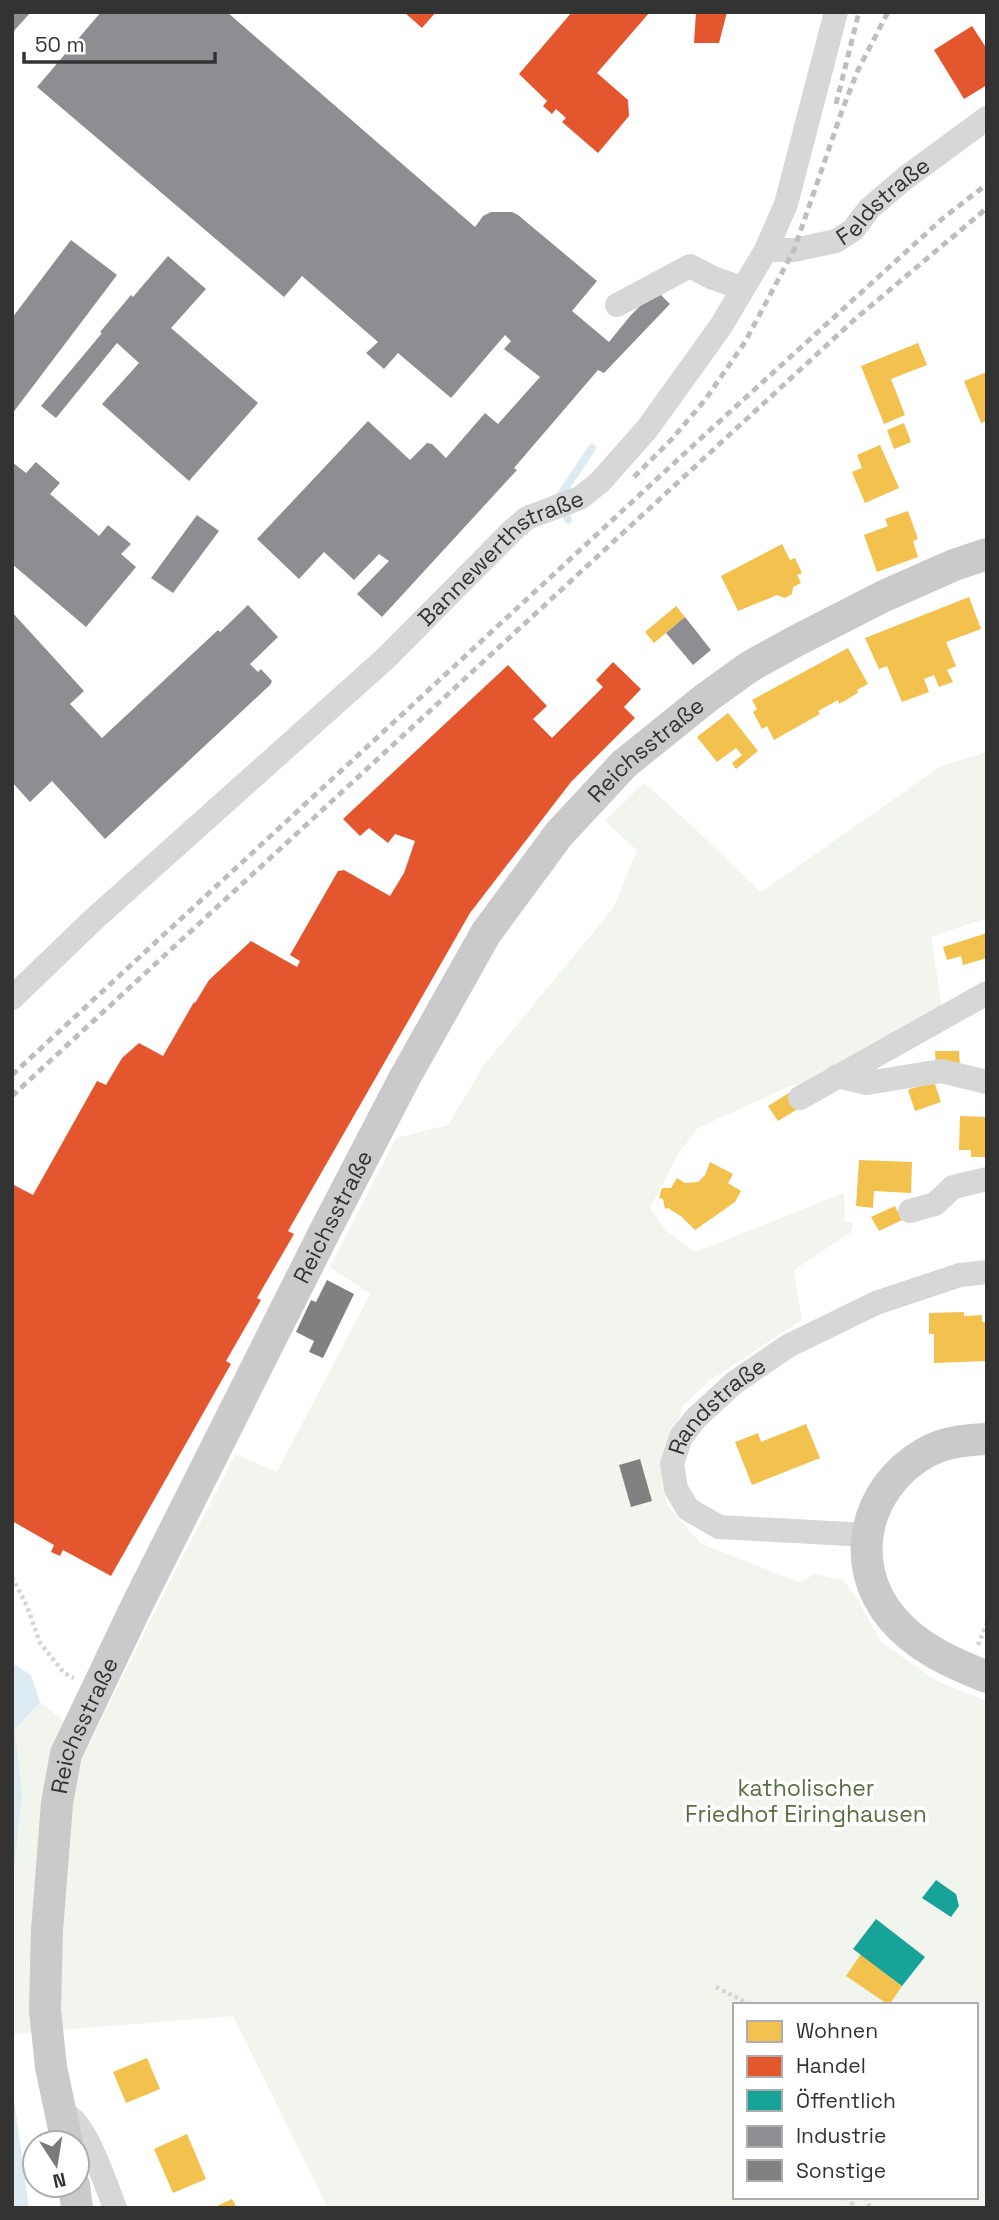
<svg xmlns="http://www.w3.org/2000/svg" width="999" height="2220" font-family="'Space Grotesk',sans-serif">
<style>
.green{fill:#f1f5ed;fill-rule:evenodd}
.water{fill:#ddebf3}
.homes{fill:#f2c14e}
.shops{fill:#e4572e}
.public{fill:#17a398}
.industry{fill:#8d8d92}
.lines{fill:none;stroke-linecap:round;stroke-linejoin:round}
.stream{stroke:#ddebf3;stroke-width:8}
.building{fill:#818181}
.path{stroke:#d6d6d6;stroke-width:4.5;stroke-dasharray:3.5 3.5;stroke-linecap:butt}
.minor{stroke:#d7d7d7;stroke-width:24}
.major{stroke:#cacaca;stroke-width:32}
.rail{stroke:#bebebe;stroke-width:5;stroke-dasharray:7 5;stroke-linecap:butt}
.labels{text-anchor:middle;stroke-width:7;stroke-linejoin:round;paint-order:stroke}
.street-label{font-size:23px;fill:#333;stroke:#fff}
.park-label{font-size:23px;fill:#56703f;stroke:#fff}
</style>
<rect width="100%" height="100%" fill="#fff"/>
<path class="green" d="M987,752v166l-56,19 11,72 -143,76 -9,1 -92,42 -20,26 -28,54 16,22 29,22 149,-59 1,29 8,1 -2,9 -57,38 8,50 -93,61 -26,25 -4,12 -13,28 -4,38 6,22 32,37 101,40 13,-9 29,6 13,17 25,45 56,39 50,20v507h-659l-95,-192 -221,18v-141l10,-100 -7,-64 25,-27 50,41 76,-154 70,-135 41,18 93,-178 -40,-27 66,-129 52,-13 36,-60 130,-158 23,-57 -32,-29 39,-38 46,41 71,68 180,-126zM735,2005h241v192h-241z"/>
<g class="water">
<path d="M12,1663l19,12 9,27 -25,27 7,64 -10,100z"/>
<path d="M12,2085l17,123h-17z"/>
</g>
<g class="homes">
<path d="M918,343l9,22 -36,14 14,36 -21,9 -23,-58z"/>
<path d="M987,372v49l-6,2 -17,-42z"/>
<path d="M904,423l7,19 -17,7 -7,-19z"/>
<path d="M880,445l19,43 -34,15 -13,-31 10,-4 -5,-13z"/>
<path d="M908,511l10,28 -5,2 5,16 -41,15 -13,-37 24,-9 -3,-7z"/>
<path d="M782,544l8,16 5,-2 7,15 -5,2 4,8 -8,4 -1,7 -7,4 -8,-3 -39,16 -17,-35z"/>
<path d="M969,597l12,32 -35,13 10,24 -9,4 6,12 -14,5 -5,-12 -10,4 5,13 -27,10 -15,-36 -8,3 -14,-31z"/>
<path d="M676,606l9,11 -31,26 -9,-11z"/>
<path d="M848,648l20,36 -11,6 1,3 -19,11 -1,-4 -20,11 2,3 -46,26 -7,-14 -5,3 -9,-17 4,-3 -5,-9z"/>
<path d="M728,713l30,38 -22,18 -4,-6 10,-8 -6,-7 -19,14 -20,-25z"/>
<path d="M987,933v25l-24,7 -2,-9 -14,4 -4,-13z"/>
<path d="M935,1051h24l1,19 -24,-5z"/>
<path d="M934,1081l7,21 -26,9 -7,-21z"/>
<path d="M792,1091l9,16 -23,14 -10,-15z"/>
<path d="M960,1116l27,1v40h-16v-7h-12z"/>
<path d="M859,1160l53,2 -1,31 -37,-2 -1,17 -17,-2z"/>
<path d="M710,1162l23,12 -5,9 13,8 -6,11 -40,28 -13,-13 -14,-9 -3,1 -2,-10 -4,-1 3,-10h9l6,-10 8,5 13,-1 7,-7z"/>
<path d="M895,1206l7,14 -23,11 -8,-14z"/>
<path d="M964,1312v4l18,-1v7h5v39l-53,2v-29h-5v-21z"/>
<path d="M806,1424l14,34 -68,27 -17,-43 23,-9 3,9z"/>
<path d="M861,1954l41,32 -13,19 -43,-29z"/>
<path d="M147,2058l13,31 -34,14 -13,-31z"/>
<path d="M187,2134l19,45 -33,14 -19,-44z"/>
<path d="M232,2199l5,9h-24z"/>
</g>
<g class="shops">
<path d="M404,12h32l-14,16z"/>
<path d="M572,12h78l-53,61 31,27 1,16 -31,37 -36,-31 4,-4 -10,-9 -4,5 -9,-8 4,-5 -28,-27z"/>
<path d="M696,12h31l-8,31h-25z"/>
<path d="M972,26l15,23v36l-23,14 -30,-49z"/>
<path d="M613,662l28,27 -17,18 11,11 -64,64 -101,131 -182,318 6,3 -37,64 4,2 -35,61 5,3 -120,212 -48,-26 -3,6 -9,-4 3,-7 -42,-24v-337l21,11 64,-114 9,4 16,-27 17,-15 24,13 31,-54 1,1 14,-23 42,-39 46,26 3,-6 -10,-6 48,-84 6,-1 46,26 14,-23 11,-32 -20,-7 -7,9 -19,-15 -9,8 -17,-17 165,-154 39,41 -14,13 19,19 51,-51 -7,-7z"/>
</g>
<g class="public">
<path d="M936,1880l20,14 3,12 -8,11 -29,-19z"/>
<path d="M876,1919l49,38 -23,29 -49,-37z"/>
</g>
<g class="industry">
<path d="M12,12h19l-19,21z"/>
<path d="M101,12h126l248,215 8,-11 8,-4h21l6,3 79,66 -25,30 37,31 22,-27 25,-25 14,14 -66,69 -6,-3 -84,98 3,2 -135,147 -25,-23 32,-33 -10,-7 -25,26 -30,-28 -25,27 -42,-40 111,-118 42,39 17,-17 5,1 14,14 39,-45 13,11 42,-47 -36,-28 7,-8 -6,-6 -54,63 -53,-45 -14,16 -18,-16 12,-11 -76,-66 -18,21 -247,-210z"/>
<path d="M71,240l46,35 -105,139v-96z"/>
<path d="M168,256l38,33 -35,39 87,75 -69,78 -87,-77 37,-41 -22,-20 -61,75 -15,-12 61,-73 -2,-1 31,-37 2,2z"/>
<path d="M12,462l14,11 10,-11 24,21 -10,11 49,42 9,-11 23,19 -10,10 15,13 -50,60 -74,-63z"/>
<path d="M197,515l22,16 -46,62 -22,-15z"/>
<path d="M248,605l30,32 -28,27 8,8 3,-3 11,12 -2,4 -165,154 -53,-58 -22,21 -18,-20v-170l72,79 -14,13 32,34 116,-108 2,2z"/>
<path d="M685,617l26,33 -18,15 -27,-32z"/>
</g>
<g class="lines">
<path class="stream" d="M568,520l-8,-24 32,-48"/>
</g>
<g class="building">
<path d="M327,1280l27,14 -31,64 -14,-6 5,-11 -18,-9 15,-32 5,2z"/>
<path d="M640,1459l12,42 -21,6 -12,-42z"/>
</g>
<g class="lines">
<g class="path">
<path d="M12,1577l15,29 13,37 24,30 10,5"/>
<path d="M978,1645l9,-22"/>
<path d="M716,1987l35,18"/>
<path d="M846,2197l10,11"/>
<path d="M866,2197l4,11"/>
</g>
<g class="minor">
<path id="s1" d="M766,250h28l42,-9 17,-11 16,-21 35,-30 83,-61"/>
<path d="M617,305l73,-39 23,12 29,10"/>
<path id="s2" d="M12,998l81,-78 293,-262 127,-128 14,-12 53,-20 20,-16 47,-53 74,-103 45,-76 20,-46 50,-192"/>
<path d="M837,1076l30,7 74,-12 46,11"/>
<path d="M800,1098l187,-105"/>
<path d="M910,1211l25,-7 18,-17 34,-8"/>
<path id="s3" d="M867,1535l-148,-8 -31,-18 -12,-20 -4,-25 9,-27 15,-19 38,-35 54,-37 88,-43 84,-28 27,-3"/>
<path d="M61,2113c3,2 7,2 10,5 17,13 36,69 44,90"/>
</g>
<g class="major">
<path d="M987,1439c-22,1 -43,3 -62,14 -61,35 -78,111 -33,165 25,30 60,45 95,59"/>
<path id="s4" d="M67,2143l-16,-76 -6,-57 2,-80 10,-127 9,-49 71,-149 188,-374 79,-152 82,-146 73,-99 65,-70 82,-66 43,-31 45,-25 90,-46 70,-31 33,-11"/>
<path d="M74,2185l3,23"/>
</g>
<g class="rail">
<path d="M836,104l23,-92"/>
<path d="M634,477l37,-37 34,-40 40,-58 49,-92 49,-142 15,-38 30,-58"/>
<path d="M12,1075l687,-635 243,-221 45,-35"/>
<path d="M12,1096l842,-776 133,-112"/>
</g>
</g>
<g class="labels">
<g class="street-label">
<text dy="8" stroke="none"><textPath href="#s1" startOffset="133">Feldstraße</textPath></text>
<text dy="8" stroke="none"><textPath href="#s2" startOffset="660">Bannewerthstraße</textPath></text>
<text dy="8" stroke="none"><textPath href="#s4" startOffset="1559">Reichsstraße</textPath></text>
<text dy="8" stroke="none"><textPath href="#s4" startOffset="992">Reichsstraße</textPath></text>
<text dy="8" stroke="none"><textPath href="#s3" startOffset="308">Randstraße</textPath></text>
<text dy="8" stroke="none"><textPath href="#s4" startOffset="425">Reichsstraße</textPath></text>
</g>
<g class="park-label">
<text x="806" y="1796">katholischer<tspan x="806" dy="26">Friedhof Eiringhausen</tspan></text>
</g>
</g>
<rect width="999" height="2220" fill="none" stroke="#333333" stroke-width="28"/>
<rect x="733" y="2003" width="245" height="196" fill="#ffffff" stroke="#adadad" stroke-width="2"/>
<rect x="747" y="2021" width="35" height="21" fill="#f2c14e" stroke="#adadad" stroke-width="2"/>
<text x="796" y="2038" font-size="21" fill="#333333">Wohnen</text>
<rect x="747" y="2056" width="35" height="21" fill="#e4572e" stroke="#adadad" stroke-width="2"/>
<text x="796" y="2073" font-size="21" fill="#333333">Handel</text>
<rect x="747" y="2090" width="35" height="21" fill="#17a398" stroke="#adadad" stroke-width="2"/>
<text x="796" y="2108" font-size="21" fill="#333333">Öffentlich</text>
<rect x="747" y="2126" width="35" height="21" fill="#8d8d92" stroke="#adadad" stroke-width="2"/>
<text x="796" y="2143" font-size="21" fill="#333333">Industrie</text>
<rect x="747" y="2160" width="35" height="21" fill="#818181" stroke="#adadad" stroke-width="2"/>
<text x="796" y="2178" font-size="21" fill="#333333">Sonstige</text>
<g transform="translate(56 2164) rotate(168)"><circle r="33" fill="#ffffff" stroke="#adadad" stroke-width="2"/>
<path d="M0-5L12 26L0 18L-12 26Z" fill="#7a7a7a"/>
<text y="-10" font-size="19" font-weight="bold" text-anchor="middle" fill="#333333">N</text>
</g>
<path d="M24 52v10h191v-10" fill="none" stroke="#333333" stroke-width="3.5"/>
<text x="35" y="52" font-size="21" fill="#333333" stroke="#ffffff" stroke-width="5" paint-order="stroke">50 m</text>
</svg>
